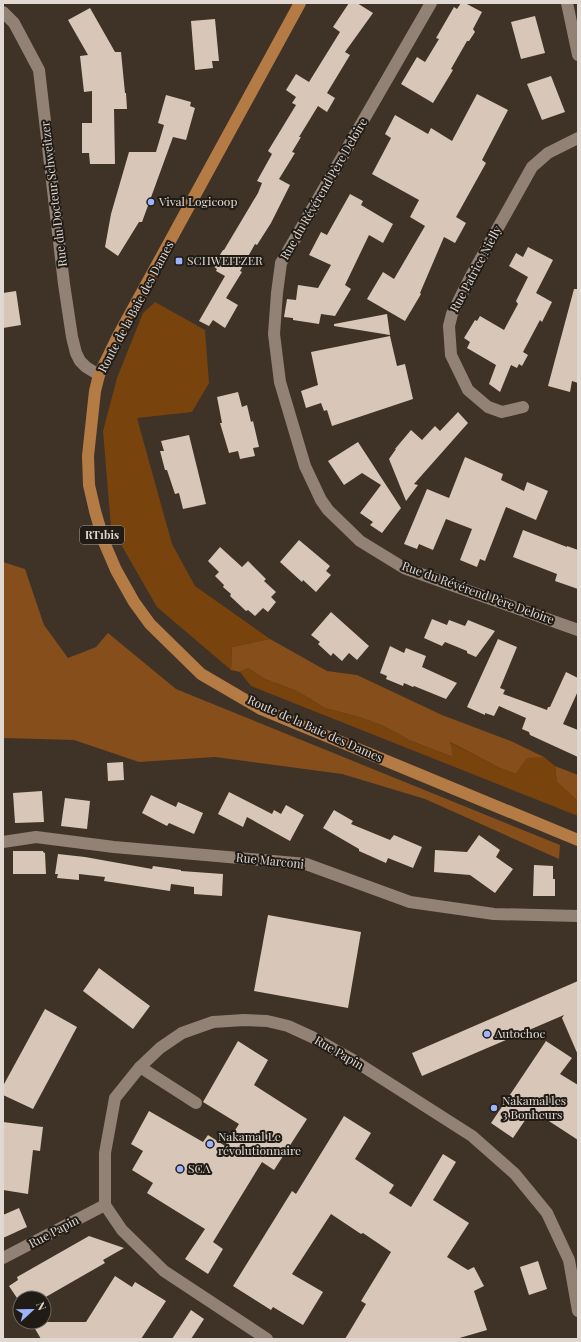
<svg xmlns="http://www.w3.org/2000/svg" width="581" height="1342" font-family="'Playfair Display',serif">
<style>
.green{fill:#79430d}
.forest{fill:#854e1a}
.building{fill:#d8c7b9}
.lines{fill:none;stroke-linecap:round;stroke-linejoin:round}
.minor{stroke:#928175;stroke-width:12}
.major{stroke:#b47b44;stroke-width:12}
.poi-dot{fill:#9cb4fd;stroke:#211b16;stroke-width:1.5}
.labels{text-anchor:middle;stroke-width:4;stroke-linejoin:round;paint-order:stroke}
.shield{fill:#211b16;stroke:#a79f99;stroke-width:1}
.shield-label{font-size:11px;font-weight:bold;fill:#e1d8d1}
.street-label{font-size:12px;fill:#e1d8d1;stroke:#211b16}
.poi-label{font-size:12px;fill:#e1d8d1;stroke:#211b16;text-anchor:start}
</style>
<rect width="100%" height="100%" fill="#3f3227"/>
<g class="green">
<path d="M155,302l50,28 4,53 -17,29 -55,6 35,126 23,42 75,53 -38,8 -1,23 -74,-63 -46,-80 -8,-96 14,-53 26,-65z"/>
<path d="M248,668l17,11 32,12 28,17 34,9 25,9 25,14 44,17 -4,-15 51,26 16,6 11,-17h17l11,9 2,16 21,19v15l-327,-130 -11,-14z"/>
</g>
<g class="forest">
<path d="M3,562l22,7 19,56 24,33 28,-11 12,-14 68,56 384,156 -1,14 -134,-60 -83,-25 -127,-17 -76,5 -65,-22 -71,-2z"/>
<path d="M270,639l57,32 30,4 85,40 71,27 31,15 -17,1 -11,16 -16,-6 -50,-26 3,15 -44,-17 -25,-14 -25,-9 -34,-9 -28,-17 -32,-12 -17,-11 -8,4 -9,-2 1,-23z"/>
<path d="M555,766l23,9v26l-21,-19z"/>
</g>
<g class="building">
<path d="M349,3h8l16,10 -28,39 5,3 -23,38 8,5 -8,14 -9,-6 -19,31h2l-9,15 3,1 -16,26 11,6 -19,38 -14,22 -2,-1 -15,27 2,1 -16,26 12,7 -13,23 -12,-8 -4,6 -10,-5 26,-45 -9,-5 1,-2 -4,-3 10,-16h1l34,-57 4,-10 -5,-2 15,-27 -4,-3 28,-46 -4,-2 4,-6 -10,-7 10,-16 13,8 31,-50 -7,-5z"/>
<path d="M461,3h4l17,9 -9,17 2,3 -6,9h-2l-16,28 2,1 -20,33 -32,-19 16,-27 8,5 14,-23 -3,-1 18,-31 3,2z"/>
<path d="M90,8l25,44h6l4,41h1l1,16h-13l1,55h-25l-1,-11h-7v-30h10v-32l-8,1 -4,-36 8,-1 -20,-35z"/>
<path d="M535,16l10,37 -24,6 -10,-37z"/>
<path d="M215,19l4,42h-7l1,7 -18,2 -4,-49z"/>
<path d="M551,76l14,36 -23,8 -15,-36z"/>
<path d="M477,94l31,16 -26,50 4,3 -30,54 10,6 -11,20 -11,-6 -24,56 1,1 -16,27 -38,-22 16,-27 11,7 31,-53 -15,-9 9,-17 -47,-26 19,-36 -6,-4 10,-19 33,19 3,-6 21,13z"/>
<path d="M166,95l25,7 -1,4 5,2 -9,32 -13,-3 -31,85h-3l-21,34 -13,-9 6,-33 18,-62h27l8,-27 -6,-2z"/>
<path d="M350,194l13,7 -2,4 32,19 -10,19 -14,-8 -24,50 6,4 -16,27 -14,-2 -2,10 -26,-4v-2l-9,-1 3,-18 9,1 2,-15 20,3 13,-23 -22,-10 12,-23 6,3z"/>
<path d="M528,247l25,13 -17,33 16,9 -10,20 -2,-2 -17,32 5,3 -6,11 -3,-2 -2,4 -6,-3 -11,27 -11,-8 7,-19 -29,-17 3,-6 -6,-4 11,-18 2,1 3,-5 24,14 14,-26 -2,-3 12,-24 -19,-11 7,-13 7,4z"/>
<path d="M574,289h4v94l-6,-2 -2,11 -22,-6z"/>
<path d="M16,291l5,34 -18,3v-35z"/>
<path d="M387,314l3,21 -56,-9v-2z"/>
<path d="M390,336l7,30 8,-2 8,35 -81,27 -5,-16 -3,1 -3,-8 -15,5 -5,-17 17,-6 -7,-33z"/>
<path d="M238,392l4,15 5,-2 4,17 2,-1 6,26 -6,1 2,8 -15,3 -2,-8 -9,2 -9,-30h2l-5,-26z"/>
<path d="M458,412l10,11 -54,61 4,1 -12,16 -17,-42 7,-10h-1l16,-19 11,10 13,-14 5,5z"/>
<path d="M189,435l17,69 -23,5 -4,-16 -4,1 -8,-24h-2l-5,-19h4l-3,-10z"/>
<path d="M358,442l43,66 -19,25 -12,-8 3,-3 -13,-9 21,-28 -19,-12 -18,12 -16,-24z"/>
<path d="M465,457l38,17 -2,6 23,11 3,-9 21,9 -12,29 -30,-13 -21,54 -5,-2 -3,8 -17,-7 12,-31 -26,-10 -13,31 -14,-6 -2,5 -13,-5 23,-55 22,9z"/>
<path d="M523,530l44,17v-1l11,4v39l-23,-8 2,-7 -44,-17z"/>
<path d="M299,540l31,26 -4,5 5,4 -15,17 -13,-12 -1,2 -22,-20z"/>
<path d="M220,547l22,20 6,-6 18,18 -2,2 12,11 -5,5 5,5 -8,10 -5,-4 -8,8 -7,-6 -2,1 -16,-15 1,-2 -8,-7 1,-2 -9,-9 4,-4 -11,-11z"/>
<path d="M331,612l38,34 -12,14 -8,-7 -7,8 -9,-8 -2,3 -13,-12 2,-2 -9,-7z"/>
<path d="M432,619l15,6 2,-5 16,6 3,-6 27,11 -19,26 -9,-4v-2l-22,-9 -3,4 -18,-8z"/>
<path d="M498,639l19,8 -17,41 5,2 -2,4 44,16 1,-3h2l16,-35 12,6v13l-15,33 15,6v27l-48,-22 -1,-3 -7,-3 4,-11 -27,-12 -5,10 -9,-3v2l-18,-8z"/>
<path d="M390,646l14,7 2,-5 20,8 -4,11 35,16 -11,16 -32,-13 -1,1 -9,-4 -1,3 -17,-7 1,-3 -7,-3z"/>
<path d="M123,762l1,18 -16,1 -1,-18z"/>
<path d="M42,791l2,31 -29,1 -2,-30z"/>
<path d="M229,792l43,22 2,-4 7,4 5,-9 18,10 -14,26 -43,-24 -4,10 -25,-13z"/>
<path d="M151,795l25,12 2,-5 25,11 -9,21 -25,-11 -2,3 -25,-13z"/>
<path d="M65,798l25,3 -3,28 -26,-3z"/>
<path d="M334,810l19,11 -2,3 39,16 4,-5 28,12 -9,21 -25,-10 -2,5 -27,-12v-2l-36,-21z"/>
<path d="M479,835l21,15 -4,7 17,12 -18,24 -25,-18 -36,-3 1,-22 32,2z"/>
<path d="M13,851h30v1l2,1 1,21h-33z"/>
<path d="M58,854l27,3 67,12 1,-3 28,4v1l42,3 -1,22 -28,-2v-7l-23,-3 -1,7 -66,-10 1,-4 -26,-3v6l-22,-2 1,-4h-3z"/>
<path d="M534,865l19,1v13h2v17h-22z"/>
<path d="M268,915l93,17 -13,76 -94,-17z"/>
<path d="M99,968l51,38 -17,23 -50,-38z"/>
<path d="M578,981v74l-16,-37 2,-3 -142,61 -10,-23z"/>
<path d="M45,1009l32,18 -44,82 -30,-14v-9z"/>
<path d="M238,1041l30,19 -14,25 53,34 -33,51 -12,-8 -49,80 10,7 -15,25 -23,-15 20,-30 -58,-36 6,-10 -21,-13 11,-19 -12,-7 18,-33 54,31 5,-7 17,11 14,-22 -36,-22z"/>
<path d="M546,1041l26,17 -12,16 18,11v55l-46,-30 -19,28 -22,-15z"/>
<path d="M344,1116l27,17 -16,26 39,26 -5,8 22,14 32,-53 13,8 -23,38 36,23 -22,34 21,13 6,-3 10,19 -10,5 13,39 -31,9h-111l21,-35 -5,-3 30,-49 -28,-19 -2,1 -30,-20 -39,60 31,18 -20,33 -30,-18 -2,3 -38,-24 59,-95 4,3z"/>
<path d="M3,1122l40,5 -3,24 -7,-1 -5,44 -25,-4z"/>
<path d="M19,1208l8,19 -24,11v-23z"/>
<path d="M89,1236l35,12 -21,12 2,3 -61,35h-27l-8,-12 9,-6 -1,-3z"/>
<path d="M538,1261l9,28 -18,6 -9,-28z"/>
<path d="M115,1276l17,11 3,-5 31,19 -25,38h-100l-10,-17h55z"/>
<path d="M191,1310l13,9 -13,20h-19z"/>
</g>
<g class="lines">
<g class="minor">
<path d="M431,3l-150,260 -4,30 -3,41 6,48 25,84 16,34 7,10 32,31 44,27 174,62"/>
<path d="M567,3l11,52"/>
<path d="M3,12l11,11 25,47 25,214 8,53 4,16 4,8 6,6 13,8"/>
<path d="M523,407l-21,5 -14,-5 -20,-17 -17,-35 -2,-29 3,-12 19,-38 61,-109 16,-14 30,-15"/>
<path d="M3,842l33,-5 78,10 192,17 104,38 84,12 84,2"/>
<path d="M140,1067l56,36"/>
<path d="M3,1258l102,-53"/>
<path d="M267,1339l-103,-68 -42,-41 -17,-25v-52l10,-55 25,-31 20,-19 22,-15 31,-11 31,-2 23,1 21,5 24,11 41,23 119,76 43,38 32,39 22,47 9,51"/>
</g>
<path class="major" d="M300,3l-183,335 -18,37 -4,16 -7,65 1,29 6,26 9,31 12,28 18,32 16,22 51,50 60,35 317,131"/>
</g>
<g class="poi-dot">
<circle cx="151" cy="202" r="4"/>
<rect x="175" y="257" width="8" height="8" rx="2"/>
<circle cx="487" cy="1034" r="4"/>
<circle cx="494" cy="1108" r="4"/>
<circle cx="210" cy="1144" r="4"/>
<circle cx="180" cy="1169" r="4"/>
</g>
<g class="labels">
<rect class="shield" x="80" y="526" width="44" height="18" rx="3"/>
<g class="shield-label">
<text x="102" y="539">RT1bis</text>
</g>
<g class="street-label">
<text transform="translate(324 189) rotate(-60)" y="4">Rue du Révérend Père Deloire</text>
<text transform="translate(54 194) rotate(-97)" y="4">Rue du Docteur Schweitzer</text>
<text transform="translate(476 269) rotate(-62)" y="4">Rue Patrice Nielly</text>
<text transform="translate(136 307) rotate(-62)" y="4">Route de la Baie des Dames</text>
<text transform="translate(478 593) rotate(20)" y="4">Rue du Révérend Père Deloire</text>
<text transform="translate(315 729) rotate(24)" y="4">Route de la Baie des Dames</text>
<text transform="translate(270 861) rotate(6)" y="4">Rue Marconi</text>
<text transform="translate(339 1053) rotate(30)" y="4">Rue Papin</text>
<text transform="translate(54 1232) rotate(-28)" y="4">Rue Papin</text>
</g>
<g class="poi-label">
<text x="159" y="206">Vival Logicoop</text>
<text x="187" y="265">SCHWEITZER</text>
<text x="495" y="1038">Autochoc</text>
<text x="502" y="1105">Nakamal les<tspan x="502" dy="14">3 Bonheurs</tspan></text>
<text x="218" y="1141">Nakamal Le<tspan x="218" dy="14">révolutionnaire</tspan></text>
<text x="188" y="1173">SCA</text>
</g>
</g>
<rect width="581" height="1342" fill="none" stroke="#e1d8d1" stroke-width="8"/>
<g transform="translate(32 1310) rotate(68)"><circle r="19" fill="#211b16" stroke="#6e6761"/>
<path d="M0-3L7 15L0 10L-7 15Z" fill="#9cb4fd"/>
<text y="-6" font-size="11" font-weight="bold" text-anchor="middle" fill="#e1d8d1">N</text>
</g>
</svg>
